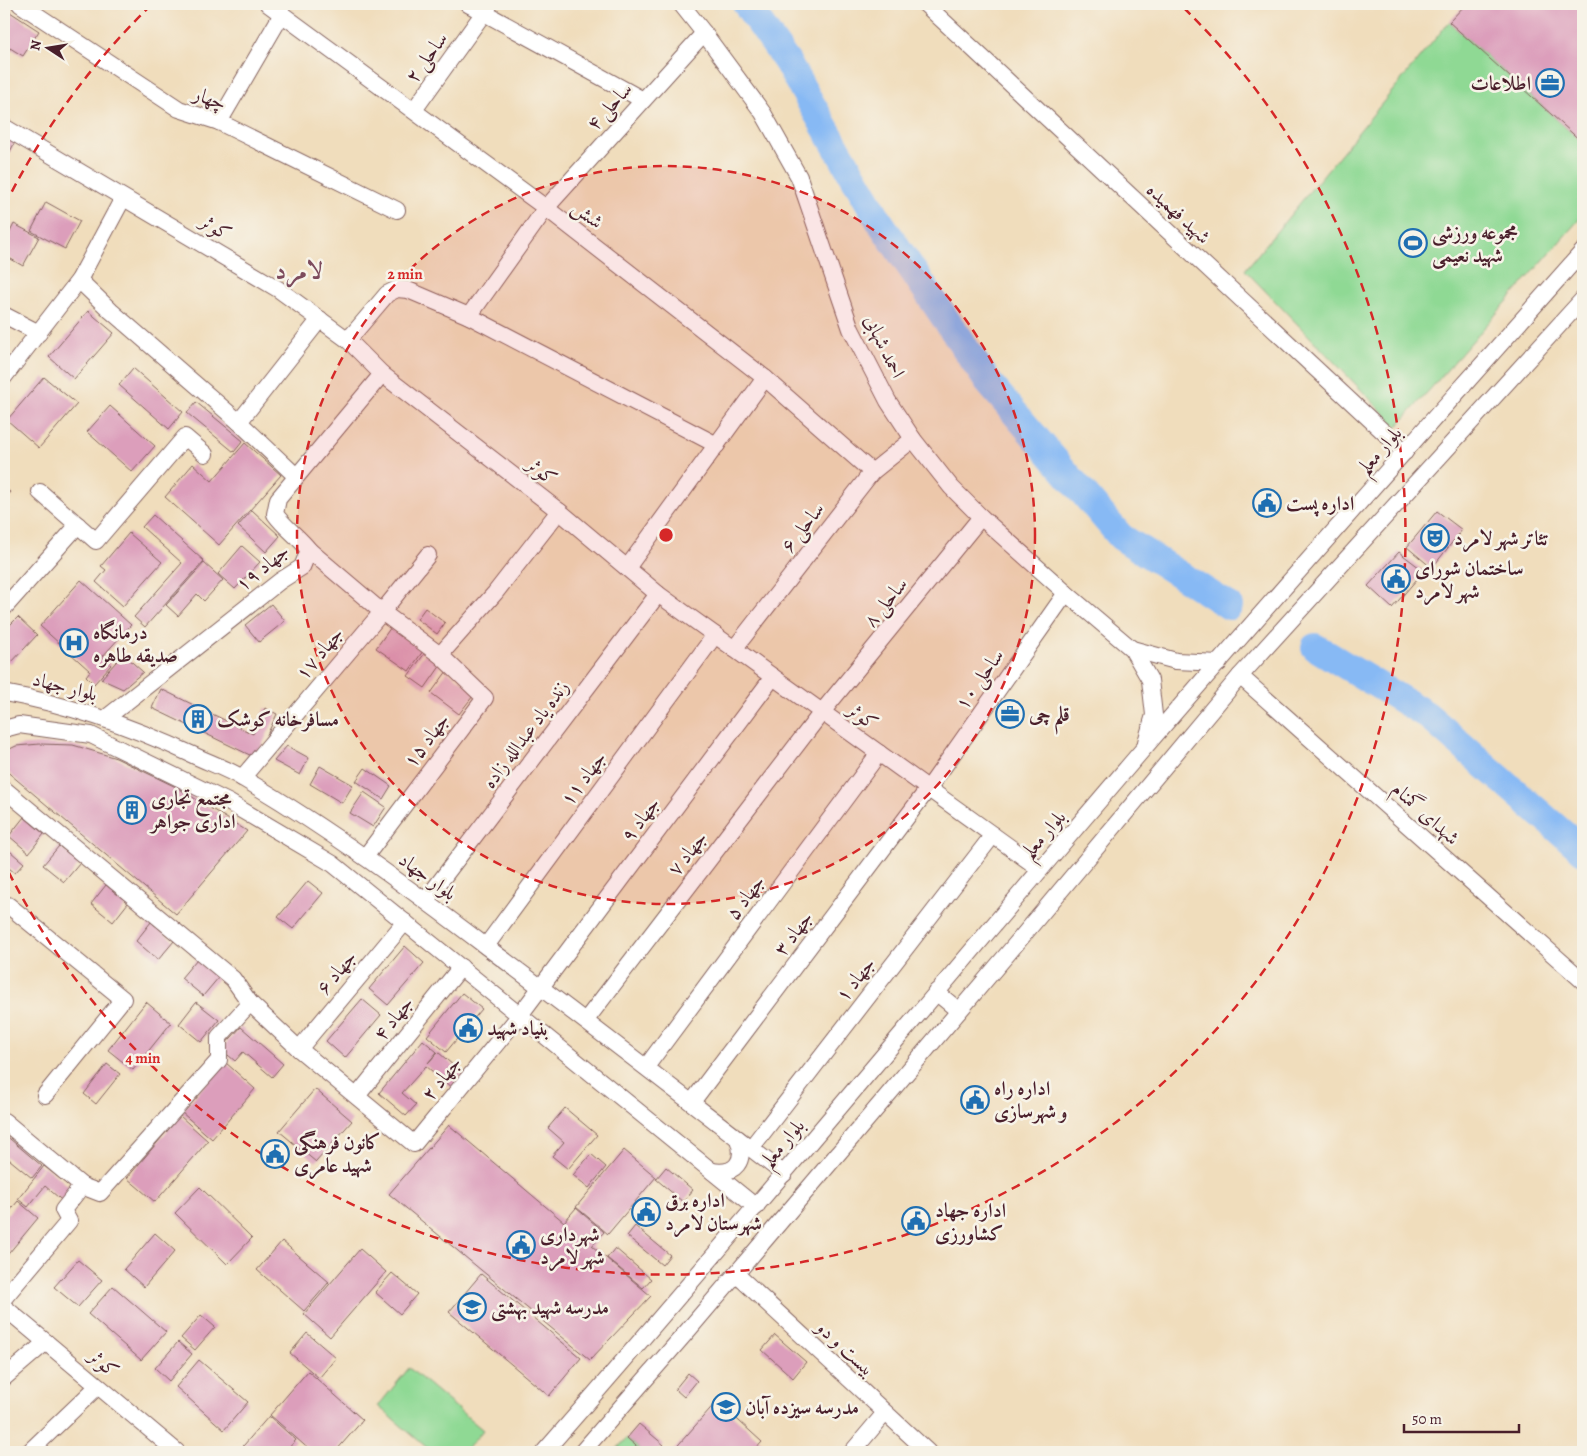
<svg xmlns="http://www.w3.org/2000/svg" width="1587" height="1456" font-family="Alegreya,Amiri,serif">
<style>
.green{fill:#8fd994;stroke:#6c7c60}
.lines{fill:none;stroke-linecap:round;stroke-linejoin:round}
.river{stroke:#87b9f4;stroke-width:28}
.building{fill:#dc9ebb}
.minor-casing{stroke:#84625e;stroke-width:18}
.minor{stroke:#fff;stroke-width:16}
.ring{fill:none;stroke:#d62828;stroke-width:2.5;stroke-dasharray:9 6}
.labels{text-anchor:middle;stroke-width:5;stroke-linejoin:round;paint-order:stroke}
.street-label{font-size:20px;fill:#4a1f2b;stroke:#f7f3e8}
.poi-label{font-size:20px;font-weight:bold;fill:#4a1f2b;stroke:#f7f3e8;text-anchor:start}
.district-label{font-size:25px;font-weight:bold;fill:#7d4b5d;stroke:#f7f3e8}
.centre{fill:#d62828;stroke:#f7f3e8;stroke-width:2.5}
.ring-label{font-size:15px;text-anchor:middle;font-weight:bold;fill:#d62828;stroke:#f7f3e8;stroke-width:5;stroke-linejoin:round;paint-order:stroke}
</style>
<rect width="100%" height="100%" fill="#f7f3e8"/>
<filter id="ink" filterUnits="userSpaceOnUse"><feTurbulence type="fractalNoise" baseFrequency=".02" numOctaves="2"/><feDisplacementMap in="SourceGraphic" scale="10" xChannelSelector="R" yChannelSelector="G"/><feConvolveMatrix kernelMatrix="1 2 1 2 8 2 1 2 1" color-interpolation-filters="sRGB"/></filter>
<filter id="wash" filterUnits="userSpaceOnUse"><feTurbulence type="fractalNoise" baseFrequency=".0096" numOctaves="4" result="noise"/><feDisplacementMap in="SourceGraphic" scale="20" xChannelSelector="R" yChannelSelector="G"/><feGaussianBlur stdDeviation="1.12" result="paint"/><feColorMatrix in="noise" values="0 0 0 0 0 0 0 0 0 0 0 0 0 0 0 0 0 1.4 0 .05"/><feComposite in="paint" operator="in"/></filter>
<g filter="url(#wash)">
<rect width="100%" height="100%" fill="#f0ddbc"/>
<g class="green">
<path d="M1449,22l134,121v72l-186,212 -152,-157z"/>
<path d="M409,1368l74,62 -18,22h-33l-54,-46z"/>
<path d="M627,1438l16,14h-29z"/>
</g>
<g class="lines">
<g class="river">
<path d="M746,4l41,58 93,160 108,160 133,155 108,69"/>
<path d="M1315,647l112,68 156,136"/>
</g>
</g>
<g id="blocks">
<g class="building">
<path d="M1466,4h117v139l-134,-121z"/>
<path d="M10,12l29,19 -16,25 -13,-8 -6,11v-37z"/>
<path d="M4,136l11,6 -11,21z"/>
<path d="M46,202l34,19 -15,28 -34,-18z"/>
<path d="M14,224l25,13 -16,29 -19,-11v-11z"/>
<path d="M88,311l26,22 -40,46 -25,-22z"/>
<path d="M133,368l50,44 -14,17 -50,-44z"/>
<path d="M44,377l33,27 -38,44 -32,-28z"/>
<path d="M196,402l47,39 -9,11 -47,-39z"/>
<path d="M110,406l45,40 -23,26 -45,-40z"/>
<path d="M245,443l36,32 -62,70 -54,-48 28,-33 19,17z"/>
<path d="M4,487l6,5 -6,7z"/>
<path d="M252,510l28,26 -14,16 -28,-26z"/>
<path d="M1437,511l25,19 -30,38 -25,-21z"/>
<path d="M153,515l51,46 -59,66 -11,-10 48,-54 -40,-36z"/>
<path d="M129,533l33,29 -39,44 -27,-24 10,-12 -5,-4z"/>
<path d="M242,546l18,16 -25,27 -17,-15z"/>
<path d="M1399,552l25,19 -32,37 -24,-22z"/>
<path d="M204,563l19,17 -19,21 -7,-7 -19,22 -12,-11z"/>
<path d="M81,580l50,45 -29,32 9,8 -17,19 -8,-8 4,-5 -50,-45z"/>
<path d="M271,604l14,17 -26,21 -14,-17z"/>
<path d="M425,608l20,15 -8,11 -20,-15z"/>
<path d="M18,617l19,18 -27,29 -6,-6v-27z"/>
<path d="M391,627l32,24 -14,20 -33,-23z"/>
<path d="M425,653l16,12 -16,23 -17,-12z"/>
<path d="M123,654l20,18 -20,17 -22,-10z"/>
<path d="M447,671l29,21 -17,22 -28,-21z"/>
<path d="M161,689l92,45 12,-26 12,6 -21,44 -104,-50z"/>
<path d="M40,744l33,1 43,13 62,30 69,43 -71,83 -172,-145v-17l12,-6z"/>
<path d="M287,746l22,12 -9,17 -26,-14z"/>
<path d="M320,766l33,19 -11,18 -32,-19z"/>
<path d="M365,768l26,18 -8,13 -27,-18z"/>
<path d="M364,792l22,15 -13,20 -23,-14z"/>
<path d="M24,817l20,17 -15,19 -20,-17z"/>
<path d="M4,846l20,17 -9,10 -11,-9z"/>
<path d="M59,846l21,17 -16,19 -21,-17z"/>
<path d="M308,881l15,12 -30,36 -15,-12z"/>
<path d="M106,885l22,18 -15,19 -22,-18z"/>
<path d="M151,922l23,19 -16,19 -22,-19z"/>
<path d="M405,946l19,17 -36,42 -19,-16z"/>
<path d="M197,959l22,18 -16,19 -22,-18z"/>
<path d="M462,993l20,16 -36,43 -19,-16z"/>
<path d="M362,999l19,16 -36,43 -19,-17z"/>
<path d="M146,1002l25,21 -38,47 -25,-20z"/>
<path d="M196,1002l23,18 -18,22 -22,-18z"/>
<path d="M241,1027l42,37 -11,13 -29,-25 -8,9 -14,-12z"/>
<path d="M423,1040l14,12 -9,11 10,-11 25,22 -11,14 -26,-22 -24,27 14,12 -10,11 -27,-23z"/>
<path d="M225,1062l30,27 -43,50 -31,-27z"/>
<path d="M107,1064l13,10 -24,30 -12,-10z"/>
<path d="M315,1089l37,32 -36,41 -37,-31z"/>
<path d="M565,1108l32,27 -29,34 -16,-13 12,-14 -16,-14z"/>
<path d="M180,1116l28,25 -53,61 -28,-24z"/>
<path d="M449,1125l115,97 12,-14 28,24 -12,14 59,50 -61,64 -201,-166z"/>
<path d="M4,1134l38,32 -10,12 -28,-23z"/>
<path d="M624,1150l32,27 -48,57 -32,-27z"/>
<path d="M591,1154l15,13 -17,21 -16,-13z"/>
<path d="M44,1166l31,25 -10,12 -20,-17 -17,21 -10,-8z"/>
<path d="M666,1167l27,23 -10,12 -27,-23z"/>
<path d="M200,1187l52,51 -25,26 -52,-51z"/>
<path d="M18,1201l20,17 -34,41v-41z"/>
<path d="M635,1226l35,29 -8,10 -35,-29z"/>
<path d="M155,1233l20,18 -31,36 -20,-18z"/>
<path d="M282,1241l47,41 -25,29 -47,-41z"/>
<path d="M615,1248l36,31 -8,9 -36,-30z"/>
<path d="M360,1249l26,23 -56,65 -26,-23z"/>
<path d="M78,1260l24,20 -24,27 -24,-20z"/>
<path d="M392,1273l25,21 -17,20 -25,-22z"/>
<path d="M481,1274l100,84 -32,38 -100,-84z"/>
<path d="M113,1286l53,46 -25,28 -53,-46z"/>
<path d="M201,1315l14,12 -20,23 -14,-12z"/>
<path d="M307,1333l29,25 -17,20 -29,-25z"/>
<path d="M775,1335l31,27 -13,16 -31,-28z"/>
<path d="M178,1342l14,12 -23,27 -14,-13z"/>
<path d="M199,1360l49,42 -24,28 -48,-43z"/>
<path d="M308,1371l55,49 -28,32h-23l-42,-37z"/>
<path d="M688,1373l9,8 -13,16 -9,-8z"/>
<path d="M717,1401l45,41 -9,10h-81z"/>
<path d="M269,1416l27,24 -11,12h-47z"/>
<path d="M639,1424l25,21 -7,7h-14l-16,-14z"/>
</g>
</g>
</g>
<g filter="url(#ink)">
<use href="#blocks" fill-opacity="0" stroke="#84625e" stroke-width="1"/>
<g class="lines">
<defs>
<g id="minor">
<path d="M20,4l159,105 40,13 178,88"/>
<path d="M268,4l278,204 219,170 107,94"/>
<path d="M468,4l175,96"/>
<path d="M681,4l23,29 59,80 36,64 52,152 37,72 25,38 38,48 30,30 85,76 66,56 18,31 4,35 -8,27"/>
<path d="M925,4l480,448"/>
<path d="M414,110l76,-106"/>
<path d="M219,122l63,-108"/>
<path d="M4,127l274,162 70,51 34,34 177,137 99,83 382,275"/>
<path d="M79,280l32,31 128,111 57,54"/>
<path d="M4,315l35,18"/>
<path d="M469,316l77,-108 158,-175"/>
<path d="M348,340l39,-46 10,-5 11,1 61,26 248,129"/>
<path d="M4,377l75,-97 44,-82"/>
<path d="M239,422l81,-103"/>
<path d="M40,492l56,49 89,-104 20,17"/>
<path d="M309,550l73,62 46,-57"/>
<path d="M627,568l138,-190"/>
<path d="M4,608l74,-83"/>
<path d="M734,649l138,-177 41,-33"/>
<path d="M1132,649l44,12 43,2"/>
<path d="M440,655l55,-62 64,-82"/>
<path d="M1240,676l343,305"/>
<path d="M4,693c67,12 127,33 189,62 17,8 35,14 51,24 85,50 165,109 244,169 100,74 197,150 296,226"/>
<path d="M106,718l174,-137 22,-14 7,-17c-10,-13 -24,-22 -34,-36l3,-15 104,-125"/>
<path d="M4,729l15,-4 72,10 137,67 105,62 423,343"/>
<path d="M242,778l140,-166 58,43 45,43 -120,159"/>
<path d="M4,789l229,190 17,24 49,46 115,95 106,-129 253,-338"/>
<path d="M426,900l232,-306"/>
<path d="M4,906l4,-1 115,94 -78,96"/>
<path d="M486,946l229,-311"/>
<path d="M936,992l23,19"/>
<path d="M586,1020l236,-308 159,-195"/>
<path d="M299,1049l106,-127"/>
<path d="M646,1067l233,-314"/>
<path d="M357,1096l104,-129"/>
<path d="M692,1102l236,-313 138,-196"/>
<path d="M4,1121l78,65"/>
<path d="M751,1148l242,-313"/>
<path d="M712,1171c24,4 34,-10 26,-32"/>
<path d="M736,1274l192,178"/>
<path d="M4,1298l65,-77 -6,-11 19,-24 18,7 119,-133v-23l31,-34"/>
<path d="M4,1307l173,145"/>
<path d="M4,1378l42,-36"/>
<path d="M29,1452l69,-66"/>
<path d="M544,1452c202,-230 396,-466 595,-698 146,-170 296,-336 444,-503"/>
<path d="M582,1452l108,-124 320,-377 230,-275 343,-377"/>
<path d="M852,1452l33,-39"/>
</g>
</defs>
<use href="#minor" class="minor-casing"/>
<use href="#minor" class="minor"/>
</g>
</g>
<circle cx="666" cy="535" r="369" fill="#d62828" fill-opacity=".12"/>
<g class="ring">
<circle cx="666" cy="535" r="369"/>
<path d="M5 205A739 739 0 0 1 148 8M1184 8A739 739 0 1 1 5 865"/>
</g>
<defs>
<symbol id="office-ring" viewBox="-11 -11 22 22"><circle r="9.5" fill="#f7f3e8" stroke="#1f6fb2" stroke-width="1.5"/><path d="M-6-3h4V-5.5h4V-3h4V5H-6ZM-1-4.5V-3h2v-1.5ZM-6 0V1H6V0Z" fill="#1f6fb2"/></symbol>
<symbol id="stadium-ring" viewBox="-11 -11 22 22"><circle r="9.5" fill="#f7f3e8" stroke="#1f6fb2" stroke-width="1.5"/><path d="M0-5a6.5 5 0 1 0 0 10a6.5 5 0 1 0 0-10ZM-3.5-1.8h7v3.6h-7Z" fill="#1f6fb2"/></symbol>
<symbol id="civic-ring" viewBox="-11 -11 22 22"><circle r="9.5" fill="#f7f3e8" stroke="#1f6fb2" stroke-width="1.5"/><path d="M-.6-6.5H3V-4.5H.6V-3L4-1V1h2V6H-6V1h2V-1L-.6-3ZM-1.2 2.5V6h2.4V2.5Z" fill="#1f6fb2"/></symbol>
<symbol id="theatre-ring" viewBox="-11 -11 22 22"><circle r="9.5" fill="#f7f3e8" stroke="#1f6fb2" stroke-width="1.5"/><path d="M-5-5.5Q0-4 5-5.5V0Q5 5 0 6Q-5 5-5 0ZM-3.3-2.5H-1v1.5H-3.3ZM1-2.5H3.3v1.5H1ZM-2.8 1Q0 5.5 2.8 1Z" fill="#1f6fb2"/></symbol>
<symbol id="hospital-ring" viewBox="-11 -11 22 22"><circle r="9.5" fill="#f7f3e8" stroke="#1f6fb2" stroke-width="1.5"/><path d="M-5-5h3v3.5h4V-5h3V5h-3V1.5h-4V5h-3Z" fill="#1f6fb2"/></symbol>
<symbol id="building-ring" viewBox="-11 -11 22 22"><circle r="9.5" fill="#f7f3e8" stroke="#1f6fb2" stroke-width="1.5"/><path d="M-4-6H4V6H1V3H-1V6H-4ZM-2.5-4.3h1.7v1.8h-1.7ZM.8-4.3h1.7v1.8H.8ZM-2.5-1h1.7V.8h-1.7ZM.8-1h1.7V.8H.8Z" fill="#1f6fb2"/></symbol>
<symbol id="school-ring" viewBox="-11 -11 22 22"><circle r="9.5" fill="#f7f3e8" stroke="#1f6fb2" stroke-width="1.5"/><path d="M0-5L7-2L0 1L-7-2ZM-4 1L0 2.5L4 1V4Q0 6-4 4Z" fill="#1f6fb2"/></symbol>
</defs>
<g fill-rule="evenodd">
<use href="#office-ring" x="1534" y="67" width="32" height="32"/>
<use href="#stadium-ring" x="1397" y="227" width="32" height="32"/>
<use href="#civic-ring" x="1251" y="487" width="32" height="32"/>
<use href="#theatre-ring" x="1419" y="522" width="32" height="32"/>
<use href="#civic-ring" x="1380" y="563" width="32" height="32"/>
<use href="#hospital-ring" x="58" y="627" width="32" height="32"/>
<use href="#office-ring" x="994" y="698" width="32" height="32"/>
<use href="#building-ring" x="182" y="703" width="32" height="32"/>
<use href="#building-ring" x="116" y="794" width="32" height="32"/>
<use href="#civic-ring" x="452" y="1012" width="32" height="32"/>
<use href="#civic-ring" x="959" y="1084" width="32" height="32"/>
<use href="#civic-ring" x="259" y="1138" width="32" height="32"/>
<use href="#civic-ring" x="630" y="1196" width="32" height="32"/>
<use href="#civic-ring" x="900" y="1205" width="32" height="32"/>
<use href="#civic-ring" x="505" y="1229" width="32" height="32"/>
<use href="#school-ring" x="456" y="1291" width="32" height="32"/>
<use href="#school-ring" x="710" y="1391" width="32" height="32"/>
</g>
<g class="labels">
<g class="street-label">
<text transform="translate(426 57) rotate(-54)" y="7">ساحلی ۲</text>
<text transform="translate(210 98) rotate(20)" y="7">چهار</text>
<text transform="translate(609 106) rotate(-48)" y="7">ساحلی ۴</text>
<text transform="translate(1179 213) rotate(43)" y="7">شهید فهمیده</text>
<text transform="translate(588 214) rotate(38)" y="7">شش</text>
<text transform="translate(216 227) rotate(31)" y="7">کوثر</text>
<text transform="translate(885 346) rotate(64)" y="7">احمد شهابی</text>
<text transform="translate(1379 450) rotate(-49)" y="7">بلوار معلم</text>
<text transform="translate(542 471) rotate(38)" y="7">کوثر</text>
<text transform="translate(802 527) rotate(-52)" y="7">ساحلی ۶</text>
<text transform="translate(262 567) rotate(-39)" y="7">جهاد ۱۹</text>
<text transform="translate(885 602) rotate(-51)" y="7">ساحلی ۸</text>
<text transform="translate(319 653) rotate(-50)" y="7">جهاد ۱۷</text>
<text transform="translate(979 679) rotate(-55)" y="7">ساحلی ۱۰</text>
<text transform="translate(65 686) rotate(14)" y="7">بلوار جهاد</text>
<text transform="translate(863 716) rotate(36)" y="7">کوثر</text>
<text transform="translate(525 734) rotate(-53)" y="7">زنده یاد عبدالله زاده</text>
<text transform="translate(426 740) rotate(-53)" y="7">جهاد ۱۵</text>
<text transform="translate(583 778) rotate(-53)" y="7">جهاد ۱۱</text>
<text transform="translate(1426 813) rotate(42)" y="7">شهدای گمنام</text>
<text transform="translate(640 819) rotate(-53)" y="7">جهاد ۹</text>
<text transform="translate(1043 834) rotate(-49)" y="7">بلوار معلم</text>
<text transform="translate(687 853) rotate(-52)" y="7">جهاد ۷</text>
<text transform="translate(428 876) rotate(36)" y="7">بلوار جهاد</text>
<text transform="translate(745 897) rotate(-53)" y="7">جهاد ۵</text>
<text transform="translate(793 933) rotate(-53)" y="7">جهاد ۳</text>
<text transform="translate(336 972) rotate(-50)" y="7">جهاد ۶</text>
<text transform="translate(855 979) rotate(-52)" y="7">جهاد ۱</text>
<text transform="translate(393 1018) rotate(-51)" y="7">جهاد ۴</text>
<text transform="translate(441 1078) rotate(-51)" y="7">جهاد ۲</text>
<text transform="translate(782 1143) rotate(-50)" y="7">بلوار معلم</text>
<text transform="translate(846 1348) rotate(43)" y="7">بیست و دو</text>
<text transform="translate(104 1363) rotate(40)" y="7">کوثر</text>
</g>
<g class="poi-label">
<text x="1531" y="90" text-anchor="end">اطلاعات</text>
<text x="1432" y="239">مجموعه ورزشی<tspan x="1432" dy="23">شهید نعیمی</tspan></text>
<text x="1286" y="510">اداره پست</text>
<text x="1454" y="545">تئاتر شهر لامرد</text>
<text x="1415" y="575">ساختمان شورای<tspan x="1415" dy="23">شهر لامرد</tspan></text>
<text x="93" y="639">درمانگاه<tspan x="93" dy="23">صدیقه طاهره</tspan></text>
<text x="1029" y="721">قلم چی</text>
<text x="217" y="726">مسافرخانه کوشک</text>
<text x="151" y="805">مجتمع تجاری<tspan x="151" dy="23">اداری جواهر</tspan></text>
<text x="487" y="1035">بنیاد شهید</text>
<text x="994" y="1095">اداره راه<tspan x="994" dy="23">و شهرسازی</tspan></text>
<text x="294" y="1149">کانون فرهنگی<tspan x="294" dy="23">شهید عامری</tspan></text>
<text x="665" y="1207">اداره برق<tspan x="665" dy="23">شهرستان لامرد</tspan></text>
<text x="935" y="1217">اداره جهاد<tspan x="935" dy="23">کشاورزی</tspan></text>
<text x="540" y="1241">شهرداری<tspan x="540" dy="23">شهر لامرد</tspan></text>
<text x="491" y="1314">مدرسه شهید بهشتی</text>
<text x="745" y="1414">مدرسه سیزده آبان</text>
</g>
<g class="district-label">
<text x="299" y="279">لامرد</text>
</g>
</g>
<circle cx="666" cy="535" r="8" class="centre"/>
<g class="ring-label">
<text x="405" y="279">2 min</text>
<text x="143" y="1063">4 min</text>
</g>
<rect width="1587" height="1456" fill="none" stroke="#f7f3e8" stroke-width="20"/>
<g transform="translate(48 48) rotate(282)" stroke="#f7f3e8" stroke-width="4" paint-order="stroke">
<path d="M0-4L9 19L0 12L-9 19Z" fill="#4a1f2b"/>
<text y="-8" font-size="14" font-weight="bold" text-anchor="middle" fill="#4a1f2b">N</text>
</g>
<path d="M1404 1424v8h115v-8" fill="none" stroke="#4a1f2b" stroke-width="2.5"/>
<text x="1412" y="1424" font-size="15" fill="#4a1f2b" stroke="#f7f3e8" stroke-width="4" paint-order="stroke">50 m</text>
</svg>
